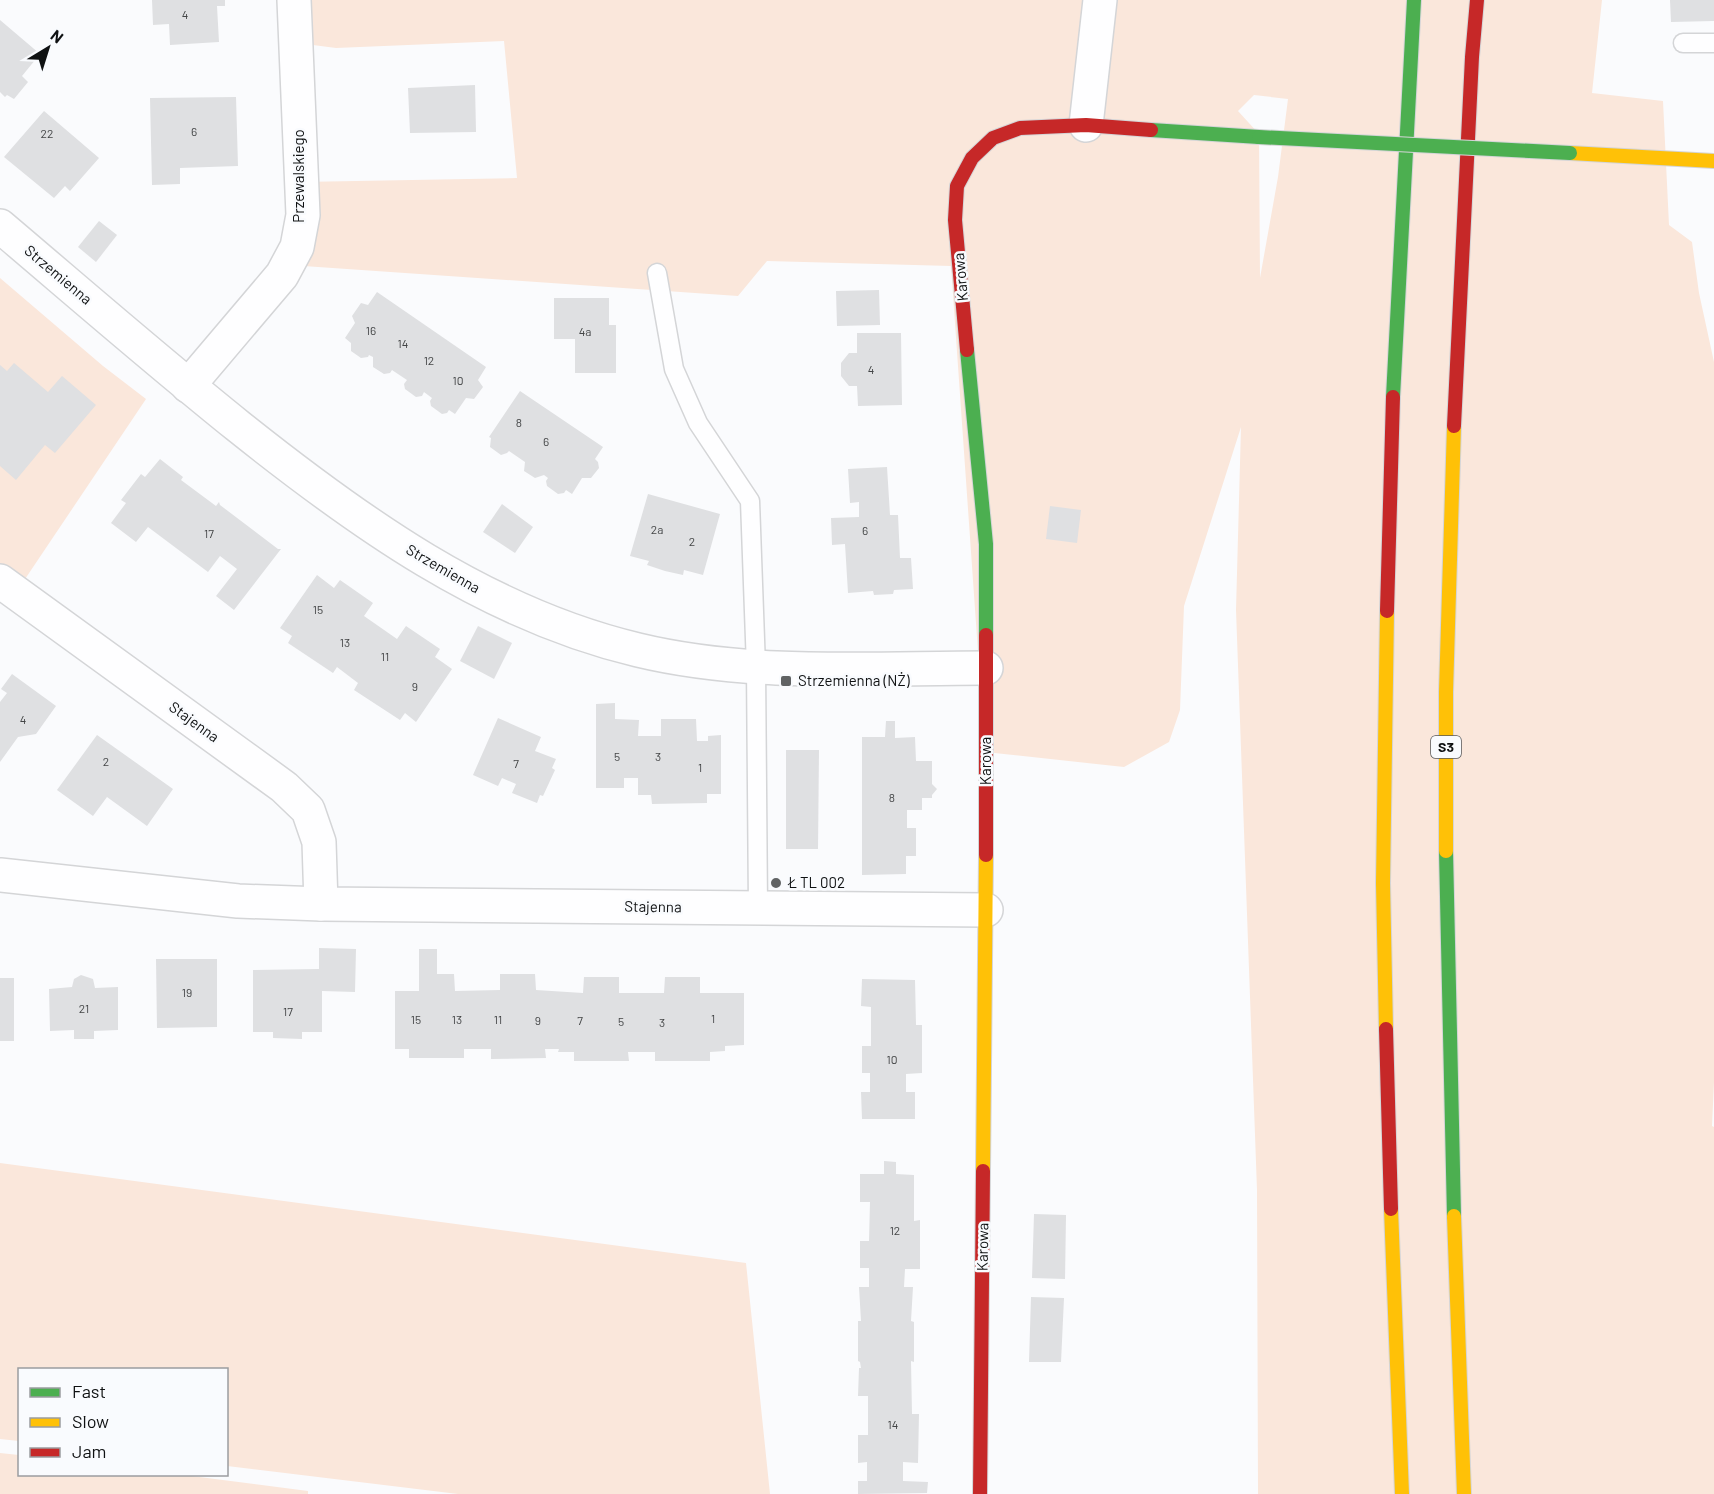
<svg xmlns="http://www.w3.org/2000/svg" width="1714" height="1494" font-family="Barlow,sans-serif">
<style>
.green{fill:#fae7db;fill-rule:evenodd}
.building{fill:#dfe0e2}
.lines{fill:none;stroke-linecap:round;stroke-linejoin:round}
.lane-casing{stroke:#d4d5d7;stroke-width:21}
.street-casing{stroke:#d4d5d7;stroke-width:36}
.fast-casing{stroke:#d4d5d7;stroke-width:16}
.slow-casing{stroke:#d4d5d7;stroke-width:16}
.jam-casing{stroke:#d4d5d7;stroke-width:16}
.lane{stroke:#fefeff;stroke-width:18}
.street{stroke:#fefeff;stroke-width:33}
.fast{stroke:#4caf50;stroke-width:14}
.slow{stroke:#ffc107;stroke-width:14}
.jam{stroke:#c62828;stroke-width:14}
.fast-bridge-casing{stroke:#d4d5d7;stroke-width:16;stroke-linecap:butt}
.fast-bridge{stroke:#4caf50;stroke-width:14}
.poi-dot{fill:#616364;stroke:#f9fbfe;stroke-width:2}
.labels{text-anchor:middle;stroke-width:5;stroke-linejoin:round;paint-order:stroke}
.number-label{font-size:12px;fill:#434546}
.shield{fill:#f9fbfe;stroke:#555759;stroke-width:1.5}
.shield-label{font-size:14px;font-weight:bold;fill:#0f1112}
.street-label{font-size:15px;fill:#0f1112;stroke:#f9fbfe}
.poi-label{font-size:15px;fill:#0f1112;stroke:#f9fbfe;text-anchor:start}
</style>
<rect width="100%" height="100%" fill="#fafbfd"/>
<g class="green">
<path d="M288,0h1314l-10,93 71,8 6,124 23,17 7,51 15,69v720l-2,44 2,1v367h-456l-1,-304 -21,-580 5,-183 -57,179 -4,104 -11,32 -45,25 -139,-15 -34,-486 -184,-5 -29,35 -449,-31 11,-83 217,-4 -13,-137 -168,7 -46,-6zM1254,95l34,4 -10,78 -18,101 -1,-144 -21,-23z"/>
<path d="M0,278l103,88 43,33 -129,192 -17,-11z"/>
<path d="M0,1163l746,100 24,231h-312l-231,-28 -1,-96h-206l-1,71 -19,-2z"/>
<path d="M0,1453l19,2 1,19h156l132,17v3h-308z"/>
</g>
<g class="building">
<path d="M152,0h73v6h-8l2,36 -49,3 -1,-21 -16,1z"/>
<path d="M1670,0h44v21l-43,1z"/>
<path d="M0,20l40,34 -18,22 6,6 -14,17 -7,-4 -2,2 -5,-5z"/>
<path d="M475,85l1,47 -66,1 -2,-45z"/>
<path d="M236,97l2,69 -58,2v16l-28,1 -2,-87z"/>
<path d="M44,111l55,47 -29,33 -5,-5 -11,12 -50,-41z"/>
<path d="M99,221l18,14 -21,27 -18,-15z"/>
<path d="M879,290l1,35 -43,1 -1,-35z"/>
<path d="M377,292l109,75 -8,13 5,7 -9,12 -8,-1 -11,16 -6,-4 -2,3 -5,1 -11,-8 -1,-5 2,-3 -8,-6 -2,4 -6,1 -11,-8 -1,-5 3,-4 -15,-10 -2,3 -6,1 -11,-7v-10l-4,-2 -1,2 -7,1 -10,-7v-8l-6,-5 10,-15 -3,-7 9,-13 7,2z"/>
<path d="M554,298h55v27h7v48h-41v-34h-21z"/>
<path d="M857,333h44l1,72 -44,1 -1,-20h-8l-8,-10v-13l8,-10h8z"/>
<path d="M14,363l34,29 14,-16 34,29 -41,48 -10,-8 -29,35 -16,-14v-101l7,6z"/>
<path d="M520,391l83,56 -8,12 3,3 1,6 -8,10h-9l-10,16 -6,-4 -2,3 -6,1 -11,-8 -1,-5 2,-3 -4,-3 -9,3 -11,-7 1,-9 -16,-11 -2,2 -6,2 -11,-8 1,-9 -2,-1z"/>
<path d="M160,459l23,18 -2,3 35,26 3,-4 1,3 58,44h3l-47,61 -18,-14 21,-27 -17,-13 -12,16 -60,-45 -12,15 -25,-19 15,-20 -5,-3 20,-26 4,3z"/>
<path d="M887,467l3,48h8l2,43h11l2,31 -19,1 -1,4 -19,1 -1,-4 -25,2 -3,-49 -13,1 -1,-27 28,-1v-15l-9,1 -2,-34z"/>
<path d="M648,494l72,20 -17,61 -19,-5 -1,5 -18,-4 -18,-6 2,-4 -19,-5z"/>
<path d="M502,504l31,23 -18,26 -32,-21z"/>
<path d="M1050,506l31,4 -4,33 -31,-4z"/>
<path d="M317,575l17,13 6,-8 33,23 -9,13 33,23 9,-13 34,23 -5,8 17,12 -36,53 -11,-9 -5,7 -46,-30 4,-7 -21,-16 -4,6 -45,-30 4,-7 -12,-8z"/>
<path d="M478,626l34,17 -18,36 -34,-18z"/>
<path d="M12,674l44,32 -20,28 -18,3 -18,25v-60l7,-9 -6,-4z"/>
<path d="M615,703v16l24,1 -1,16h23v-17h35l1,22h11v-5l13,-1v59h-14v9l-55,1 -1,-9h-13v-17h-14v10h-28v-84z"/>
<path d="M498,718l43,19 -6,14 21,8 -4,9 3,2 -12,26 -3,-1 -3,8 -25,-10 4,-9 -14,-6 -4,8 -25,-11z"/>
<path d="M886,721h9v17l20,-1 1,24h16v23l5,5 -5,6v3h-10v12h-15v18h9v28h-10v18l-44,1v-138h23z"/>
<path d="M97,735l76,54 -26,37 -40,-29 -14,19 -36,-26z"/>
<path d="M786,750h33l-1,99h-32z"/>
<path d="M319,948l37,1 -1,43 -33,-1v41h-20v7l-29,-1v-6h-20v-62l66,-1z"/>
<path d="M419,949h18v25h17l1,17 45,-1v-16h35l1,16 47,3 1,-16h35v16h45l1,-16h35v16h44v52l-19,1v5l-15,1v9h-55v-9h-27l1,9h-55v-9h-16l1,-3h-14l1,9 -55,1v-10h-27v9h-55v-9h-14v-58h24z"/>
<path d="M156,959h61v68l-60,1z"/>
<path d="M81,975l12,4 2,9 23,-1v43l-24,1v8h-20v-9l-24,1 -1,-42 23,-2 2,-8z"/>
<rect x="0" y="978" width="14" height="63"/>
<path d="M862,979l53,1 1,45h6v48l-16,1v18h9v27h-53l-1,-27h9v-19h-8v-27h9v-39l-10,-1z"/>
<path d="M884,1161l12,1v12l18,1v46l6,-1v49h-15l-1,18h9l-2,34 3,1v40l-3,-1 1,53h7l-1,49 -15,-1v19l25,1 -1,11 -69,1v-13h9v-19l-9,1v-28h10v-39h-10l1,-28h2l-1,-6 -2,-1v-40h3l-2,-34h10v-19h-9v-27h9l1,-39h-10v-28h24z"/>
<path d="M1034,1214l32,1 -1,64 -33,-1z"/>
<path d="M1031,1297l33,1 -3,64h-32z"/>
</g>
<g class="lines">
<defs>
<g id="lane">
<path d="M1683,43h31"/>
<path d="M657,273l17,96 24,54 52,78 6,166 2,241"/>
</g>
<g id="street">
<path d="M1086,125l14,-125"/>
<path d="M0,226c79,67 157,135 238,200 119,95 248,188 400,224 112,27 234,18 348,18"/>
<path d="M188,386l94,-111 15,-28 6,-32 -9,-215"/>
<path d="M0,581l284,206 24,23 11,32 2,62"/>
<path d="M0,875l238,26 83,3 665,6"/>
</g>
<g id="fast">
<path d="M1151,130l108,7"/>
<path d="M967,350l19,194v91"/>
<path d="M1393,397l21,-397"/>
<path d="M1446,851l8,365"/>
</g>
<g id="slow">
<path d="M1570,153l144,8"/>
<path d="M1446,851v-159l8,-266"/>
<path d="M1386,1029l-3,-146 4,-272"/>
<path d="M983,1171l3,-316"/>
<path d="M1391,1209l11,285"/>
<path d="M1454,1216l10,278"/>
</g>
<g id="jam">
<path d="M967,350l-12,-130 2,-34 15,-28 21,-20 27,-10 66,-3 65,5"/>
<path d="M1454,426l18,-369 5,-57"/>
<path d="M1387,611l6,-214"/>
<path d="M986,635v220"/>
<path d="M1386,1029l5,180"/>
<path d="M980,1494l3,-323"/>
</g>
</defs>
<use href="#lane" class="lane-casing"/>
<use href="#street" class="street-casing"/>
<use href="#fast" class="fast-casing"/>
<use href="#slow" class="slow-casing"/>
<use href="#jam" class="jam-casing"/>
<use href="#lane" class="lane"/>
<use href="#street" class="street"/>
<use href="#fast" class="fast"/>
<use href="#slow" class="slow"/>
<use href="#jam" class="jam"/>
<defs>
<path id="fast-bridge" d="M1259,137l311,16"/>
</defs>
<use href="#fast-bridge" class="fast-bridge-casing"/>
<use href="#fast-bridge" class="fast-bridge"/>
</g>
<g class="poi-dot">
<rect x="780" y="675" width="12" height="12" rx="3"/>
<circle cx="776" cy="883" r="6"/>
</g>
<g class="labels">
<g class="number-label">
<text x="185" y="19">4</text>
<text x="194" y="136">6</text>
<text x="47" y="138">22</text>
<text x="371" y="335">16</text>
<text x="585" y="336">4a</text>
<text x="403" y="348">14</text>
<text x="429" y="365">12</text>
<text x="871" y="374">4</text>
<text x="458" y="385">10</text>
<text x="519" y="427">8</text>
<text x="546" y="446">6</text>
<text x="657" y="534">2a</text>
<text x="865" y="535">6</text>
<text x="209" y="538">17</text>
<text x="692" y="546">2</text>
<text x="318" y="614">15</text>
<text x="345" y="647">13</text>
<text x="385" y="661">11</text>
<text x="415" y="691">9</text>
<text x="23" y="724">4</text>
<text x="617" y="761">5</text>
<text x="658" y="761">3</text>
<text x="106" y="766">2</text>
<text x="516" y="768">7</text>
<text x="700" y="772">1</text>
<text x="892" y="802">8</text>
<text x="187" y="997">19</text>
<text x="84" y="1013">21</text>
<text x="288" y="1016">17</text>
<text x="713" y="1023">1</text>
<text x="416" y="1024">15</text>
<text x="457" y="1024">13</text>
<text x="498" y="1024">11</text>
<text x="538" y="1025">9</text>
<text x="580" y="1025">7</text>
<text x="621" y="1026">5</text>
<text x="662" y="1027">3</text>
<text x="892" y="1064">10</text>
<text x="895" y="1235">12</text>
<text x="893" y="1429">14</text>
</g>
<rect class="shield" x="1431" y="736" width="30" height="22" rx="4.5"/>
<g class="shield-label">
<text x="1446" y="752">S3</text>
</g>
<g class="street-label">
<text transform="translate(299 176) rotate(-90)" y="5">Przewalskiego</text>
<text transform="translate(58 275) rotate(40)" y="5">Strzemienna</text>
<text transform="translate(961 277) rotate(-95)" y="5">Karowa</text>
<text transform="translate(443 569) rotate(30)" y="5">Strzemienna</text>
<text transform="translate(194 722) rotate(36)" y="5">Stajenna</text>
<text transform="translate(986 761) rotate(-90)" y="5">Karowa</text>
<text transform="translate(653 907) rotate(1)" y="5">Stajenna</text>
<text transform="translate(983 1247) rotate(-89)" y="5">Karowa</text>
</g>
<g class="poi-label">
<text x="798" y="686">Strzemienna (NŻ)</text>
<text x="788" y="888">Ł TL 002</text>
</g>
</g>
<rect x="18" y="1368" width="210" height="108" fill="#f9fbfe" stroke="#9b9da0" stroke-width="1.5"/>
<rect x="30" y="1388" width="30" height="9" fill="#4caf50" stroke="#9b9da0" stroke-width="1.5"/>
<text x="72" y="1398" font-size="18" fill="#0f1112">Fast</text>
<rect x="30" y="1418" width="30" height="9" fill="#ffc107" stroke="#9b9da0" stroke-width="1.5"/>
<text x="72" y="1428" font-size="18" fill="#0f1112">Slow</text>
<rect x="30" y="1448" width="30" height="9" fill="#c62828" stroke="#9b9da0" stroke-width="1.5"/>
<text x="72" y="1458" font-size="18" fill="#0f1112">Jam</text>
<g transform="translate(48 48) rotate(38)" stroke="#f9fbfe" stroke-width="4.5" paint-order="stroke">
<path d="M0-4.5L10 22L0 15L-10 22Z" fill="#0f1112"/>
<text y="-9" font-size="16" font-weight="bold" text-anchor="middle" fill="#0f1112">N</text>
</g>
</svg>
